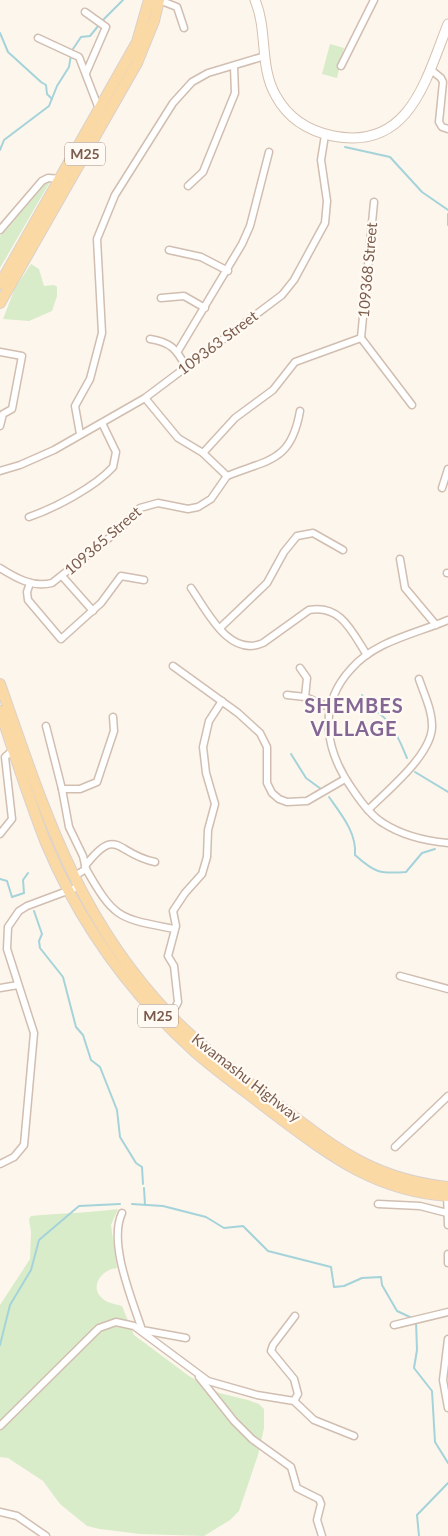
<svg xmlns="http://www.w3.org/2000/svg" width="448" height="1536" font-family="Lato,sans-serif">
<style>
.green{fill:#d8ecc9}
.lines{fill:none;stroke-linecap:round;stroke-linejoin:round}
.stream{stroke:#a5d3da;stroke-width:2}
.street-casing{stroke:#d1beb0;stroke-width:9}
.secondary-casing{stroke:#d6c0b0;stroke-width:11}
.primary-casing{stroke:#dad1cd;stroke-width:12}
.street{stroke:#fff;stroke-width:6}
.secondary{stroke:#fff;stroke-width:9}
.primary{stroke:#fbd9a5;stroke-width:10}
.labels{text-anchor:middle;stroke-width:4.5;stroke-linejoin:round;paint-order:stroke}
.shield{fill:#fffaf3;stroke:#a28b7f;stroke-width:1}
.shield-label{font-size:14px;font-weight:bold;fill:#7a5c4d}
.street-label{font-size:15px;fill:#7a5c4d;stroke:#fffaf3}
.district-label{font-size:20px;font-weight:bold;letter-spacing:1px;fill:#846695;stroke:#fffaf3}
</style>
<rect width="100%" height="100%" fill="#fdf6ec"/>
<g class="green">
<path d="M330,44l14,4 -7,30 -15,-4z"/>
<path d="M50,182l-50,86v-32l42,-51z"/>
<path d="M31,264l8,5 5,17 10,-1 3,2v9l-5,15 -23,10 -26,-2 12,-31z"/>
<path d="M118,1209l-7,16 6,43c-15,1 -29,19 -14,31 4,4 13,5 19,7l12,29 55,41 30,17 29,7 11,4 5,5v19l-6,27 -19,56 -9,9 -26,16 -64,-2 -40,-5 -13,-3 -27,-22 -17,-23 -35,-23 -8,-1v-152l30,-46 1,-27 -2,-13 2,-3c29,-3 58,-3 87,-7z"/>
</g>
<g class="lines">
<g class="stream">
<path d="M102,21l21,-21"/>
<path d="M0,33l8,19 33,30 5,3 1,9 5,5"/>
<path d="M73,49l8,-12 9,-1 9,-11"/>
<path d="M345,147l45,10 32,35 26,18"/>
<path d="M0,150l4,-10 45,-34 8,-20 12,-19 2,-12"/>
<path d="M448,214v11"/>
<path d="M362,695c4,11 20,18 27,28 8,10 13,23 18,35"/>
<path d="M291,754l15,24 15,11"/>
<path d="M415,772l33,20"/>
<path d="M329,797c12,17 28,36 26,58 20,18 25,19 51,17l16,-19 13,-4"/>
<path d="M0,879l7,2 5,16"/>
<path d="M12,897l12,-4 -1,-13 5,-7"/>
<path d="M34,911l8,23 -3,7 1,7 23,29 13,50 7,8 8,25 9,7 17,43 3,27 16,26 6,4 1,17"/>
<path d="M144,1188l1,17"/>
<path d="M132,1204l31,2 43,11 18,11 19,-2 25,25 63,16 3,20 10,-1 18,-8 19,-1 1,8 15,26 15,7"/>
<path d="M416,1321l1,29 -3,18 18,23 3,51 13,21"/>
<path d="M0,1345l10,-40 21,-35 8,-30 40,-34 41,-2"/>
<path d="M419,1536l-2,-21 31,-32"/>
</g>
<defs>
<g id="street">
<path d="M159,0l18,7 7,21"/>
<path d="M85,12l21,15 -20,46"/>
<path d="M38,38l41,19 20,52"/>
<path d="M341,66l33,-66"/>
<path d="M430,69l11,9 2,4 -4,40 3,5 6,2"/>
<path d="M188,186l15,-14 32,-79 -1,-27"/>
<path d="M0,230l42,-49 6,-3 15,1"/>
<path d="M169,250l32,7 27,14"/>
<path d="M161,298l23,-2 21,12"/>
<path d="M361,338l13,-136"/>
<path d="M361,338l51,67"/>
<path d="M150,339c21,3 27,11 36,28"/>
<path d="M178,351l64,-107 8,-18 19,-74"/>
<path d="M0,352l22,4 -10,53 -9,5 -3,12"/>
<path d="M145,398l33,40 25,15 24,23c42,-17 64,-14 73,-65"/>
<path d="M80,434l-5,-28 15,-27 12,-46 -5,-94 18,-44 58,-92 19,-21 16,-9 57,-17"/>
<path d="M203,453l32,-35 38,-28 22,-28 66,-24"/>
<path d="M0,471l20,-6 34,-15 91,-52 137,-103 12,-15 31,-57 2,-22 -6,-41 4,-25"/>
<path d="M442,488l6,-19"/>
<path d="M29,517c26,-9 66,-30 84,-50l3,-15 -14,-29"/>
<path d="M400,559l5,29 31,37"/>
<path d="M0,568c16,10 33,20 52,15l67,-53 21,-22 18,-5 30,6 10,-2 13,-8 16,-23"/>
<path d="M447,573h1"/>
<path d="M62,576l31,35"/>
<path d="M30,583l-3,9 1,8 33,39 40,-36 20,-27 23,4"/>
<path d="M191,588c16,23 38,70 72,55l46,-33c32,-6 43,22 58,45"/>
<path d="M448,620c-33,14 -73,21 -97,49 -35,38 -25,83 2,121 8,12 18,26 30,33 20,13 43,18 65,20"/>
<path d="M220,628l47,-45 17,-31 13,-16 16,-3 30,17"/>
<path d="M173,666l65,47 22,20 7,14v36l5,10 7,6 8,3 20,-1 38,-22"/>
<path d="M300,668l7,10 -2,19"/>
<path d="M287,695l18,2 26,11"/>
<path d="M46,726l16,63 7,38 14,29 3,13 -13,8"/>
<path d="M62,789h18l17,-7 17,-51 -1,-14"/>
<path d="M368,810c20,-20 62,-54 64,-82 1,-16 -8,-34 -13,-49"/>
<path d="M0,834l12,-15 -7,-62 9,-8"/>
<path d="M85,866c33,-42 30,-12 70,-4"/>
<path d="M86,869c29,51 33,49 88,60"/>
<path d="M400,976l48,13"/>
<path d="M0,988l18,-3"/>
<path d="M176,1006l2,-4 -4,-36 -6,-10 8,-30 -3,-15 12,-18 17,-19 5,-17 1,-27 7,-26 -9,-31 -3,-26 6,-26 13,-20"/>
<path d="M395,1147l53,-51"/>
<path d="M0,1164l14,-7 10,-12 10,-112 -27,-84 1,-22 11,-16 8,-5 51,-19"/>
<path d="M447,1193l1,32"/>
<path d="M378,1204l42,2 27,7"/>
<path d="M122,1213c-14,30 10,86 20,117l44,8"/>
<path d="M448,1254v9"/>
<path d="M394,1325l54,-13"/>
<path d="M448,1339l-5,41 5,28"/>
<path d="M199,1377l35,44 18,18 39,28 6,21 22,11 2,5 -4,16 5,16"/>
<path d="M294,1401l4,-7 -4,-15 -23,-28 2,-6 22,-29"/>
<path d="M0,1426l99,-98 17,-6 18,4 74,55 49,14 37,6 20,19 40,16"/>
<path d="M0,1512l17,4 29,20"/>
</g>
<path id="secondary" d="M255,0c13,31 4,67 21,96 12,22 33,35 57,40 77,15 93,-57 115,-112"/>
<g id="primary">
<path d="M0,284l137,-242 12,-42"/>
<path d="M0,303l137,-240 17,-42 5,-21"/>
<path d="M0,684c44,125 76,233 171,332 33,34 72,62 110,91 57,43 93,72 167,80"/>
<path d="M0,711c15,44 29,89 46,132 33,79 84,150 148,208 26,23 55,43 83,65 55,41 99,75 171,80"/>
</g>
</defs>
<use href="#street" class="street-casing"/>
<use href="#secondary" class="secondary-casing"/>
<use href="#primary" class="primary-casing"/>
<use href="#street" class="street"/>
<use href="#secondary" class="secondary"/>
<use href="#primary" class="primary"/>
</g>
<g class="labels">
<g class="shield">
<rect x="65" y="142.5" width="40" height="23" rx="4"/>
<rect x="138" y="1004.5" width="40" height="23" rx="4"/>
</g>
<g class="shield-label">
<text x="85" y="159">M25</text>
<text x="158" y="1021">M25</text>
</g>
<g class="street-label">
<text transform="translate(368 270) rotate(-85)" y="5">109368 Street</text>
<text transform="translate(218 343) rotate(-37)" y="5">109363 Street</text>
<text transform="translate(103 541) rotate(-41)" y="5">109365 Street</text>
<text transform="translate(246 1078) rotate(38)" y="5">Kwamashu Highway</text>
</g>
<g class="district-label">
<text x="354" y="713">SHEMBES<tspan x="354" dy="23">VILLAGE</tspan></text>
</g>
</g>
</svg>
